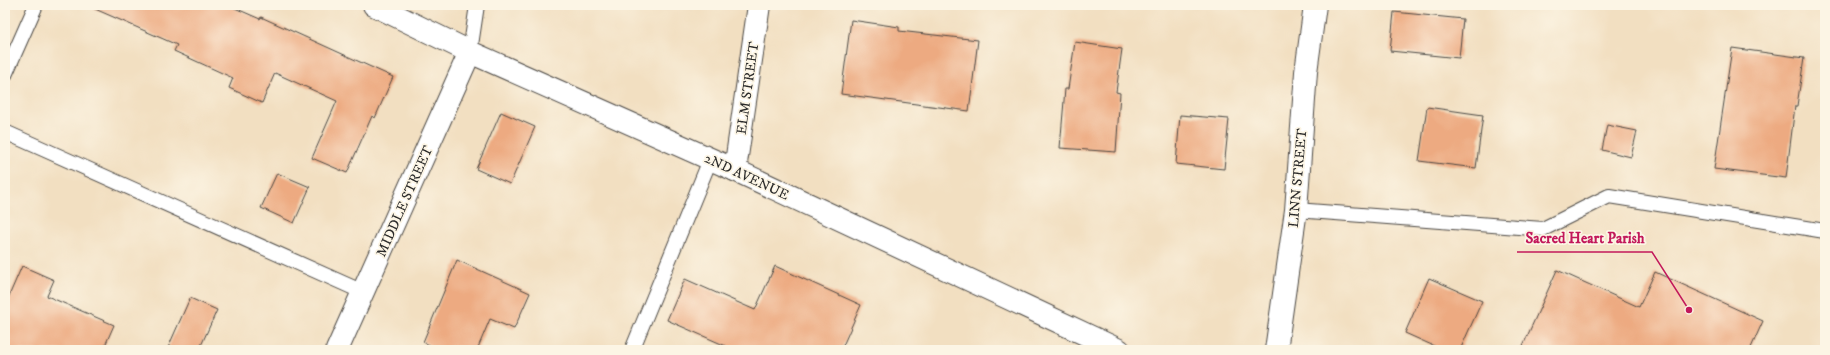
<svg xmlns="http://www.w3.org/2000/svg" width="1830" height="355" font-family="'IM FELL DW Pica',serif">
<style>
.building{fill:#edaa81}
.lines{fill:none;stroke-linecap:round;stroke-linejoin:round}
.service-casing{stroke:#494642;stroke-width:16}
.minor-casing{stroke:#494642;stroke-width:24}
.tertiary-casing{stroke:#494642;stroke-width:24}
.service{stroke:#fff;stroke-width:14}
.minor{stroke:#fff;stroke-width:22}
.tertiary{stroke:#fff;stroke-width:22}
.labels{text-anchor:middle;stroke-width:3.5;stroke-linejoin:round;paint-order:stroke}
.street-label{font-size:14px;fill:#2b2b2b;stroke:#fcf5e5}
.leader{fill:none;stroke:#c2185b;stroke-width:1.5}
.callout-dot{fill:#c2185b;stroke:#fcf5e5;stroke-width:1.5}
.callout-label{font-size:15px;text-anchor:middle;font-weight:bold;fill:#c2185b;stroke:#fcf5e5;stroke-width:3.5;stroke-linejoin:round;paint-order:stroke}
</style>
<rect width="100%" height="100%" fill="#fcf5e5"/>
<filter id="ink" filterUnits="userSpaceOnUse"><feTurbulence type="fractalNoise" baseFrequency=".025" numOctaves="2"/><feDisplacementMap in="SourceGraphic" scale="8" xChannelSelector="R" yChannelSelector="G"/><feConvolveMatrix kernelMatrix="1 2 1 2 8 2 1 2 1" color-interpolation-filters="sRGB"/></filter>
<filter id="wash" filterUnits="userSpaceOnUse"><feTurbulence type="fractalNoise" baseFrequency=".012" numOctaves="4" result="noise"/><feDisplacementMap in="SourceGraphic" scale="16" xChannelSelector="R" yChannelSelector="G"/><feGaussianBlur stdDeviation="0.9" result="paint"/><feColorMatrix in="noise" values="0 0 0 0 0 0 0 0 0 0 0 0 0 0 0 0 0 1.4 0 .05"/><feComposite in="paint" operator="in"/></filter>
<g filter="url(#wash)">
<rect width="100%" height="100%" fill="#f2dfc1"/>
<g id="blocks">
<g class="building">
<path d="M86,5h142l32,14 1,-2 132,60 -18,41 -3,-2 -25,57 -35,-15 25,-57 -62,-28 -13,30 -33,-15 4,-10 -59,-27 3,-6z"/>
<path d="M1394,12l69,7 -4,39 -69,-7z"/>
<path d="M851,20l48,7v4l79,9 -9,71 -128,-17z"/>
<path d="M1075,42l47,7 -6,43 4,1 -4,59 -56,-4 5,-59h3z"/>
<path d="M1732,48l72,10 -7,48h-2l-9,72 -72,-9z"/>
<path d="M1427,107l56,8 -7,53 -57,-7z"/>
<path d="M501,112l34,15 -25,57 -34,-15z"/>
<path d="M1180,115l49,4 -5,50 -48,-5z"/>
<path d="M1607,125l30,6 -6,26 -29,-7z"/>
<path d="M277,173l33,14 -16,36 -33,-15z"/>
<path d="M457,260l73,33 -16,36 -24,-10 -13,31h-37l-17,-8z"/>
<path d="M22,266l32,14 -7,16 67,29 -11,25h-98v-45z"/>
<path d="M775,266l86,39 -20,45h-106l-68,-30 18,-41 70,31z"/>
<path d="M1557,270l82,37 16,-35 108,49 -13,29h-229z"/>
<path d="M1429,278l53,23 -22,49h-17l-38,-17z"/>
<path d="M190,298l27,12 -18,40h-32z"/>
</g>
</g>
</g>
<g filter="url(#ink)">
<use href="#blocks" fill-opacity="0" stroke="#494642" stroke-width="1"/>
<g class="lines">
<defs>
<g id="service">
<path d="M470,52l7,-47"/>
<path d="M5,75l31,-70"/>
<path d="M5,132l358,160"/>
<path d="M1296,210l247,19 66,-33 216,35"/>
<path d="M632,350l78,-190"/>
</g>
<g id="minor">
<path d="M735,170l24,-165"/>
<path d="M337,350l133,-298"/>
<path d="M1276,350l20,-140 10,-138 9,-67"/>
</g>
<path id="tertiary" d="M374,5l96,47 265,118 384,180"/>
</defs>
<use href="#service" class="service-casing"/>
<use href="#minor" class="minor-casing"/>
<use href="#tertiary" class="tertiary-casing"/>
<use href="#service" class="service"/>
<use href="#minor" class="minor"/>
<use href="#tertiary" class="tertiary"/>
</g>
</g>
<g class="labels">
<g class="street-label">
<text transform="translate(747 88) rotate(-82)" y="5">ELM STREET</text>
<text transform="translate(747 176) rotate(25)" y="5">2ND AVENUE</text>
<text transform="translate(1297 178) rotate(-85)" y="5">LINN STREET</text>
<text transform="translate(404 201) rotate(-66)" y="5">MIDDLE STREET</text>
</g>
</g>
<path class="leader" d="M1689 310L1652 252H1517"/>
<circle class="callout-dot" cx="1689" cy="310" r="4"/>
<g class="callout-label">
<text x="1585" y="243">Sacred Heart Parish</text>
</g>
<rect width="1830" height="355" fill="none" stroke="#fcf5e5" stroke-width="20"/>
</svg>
